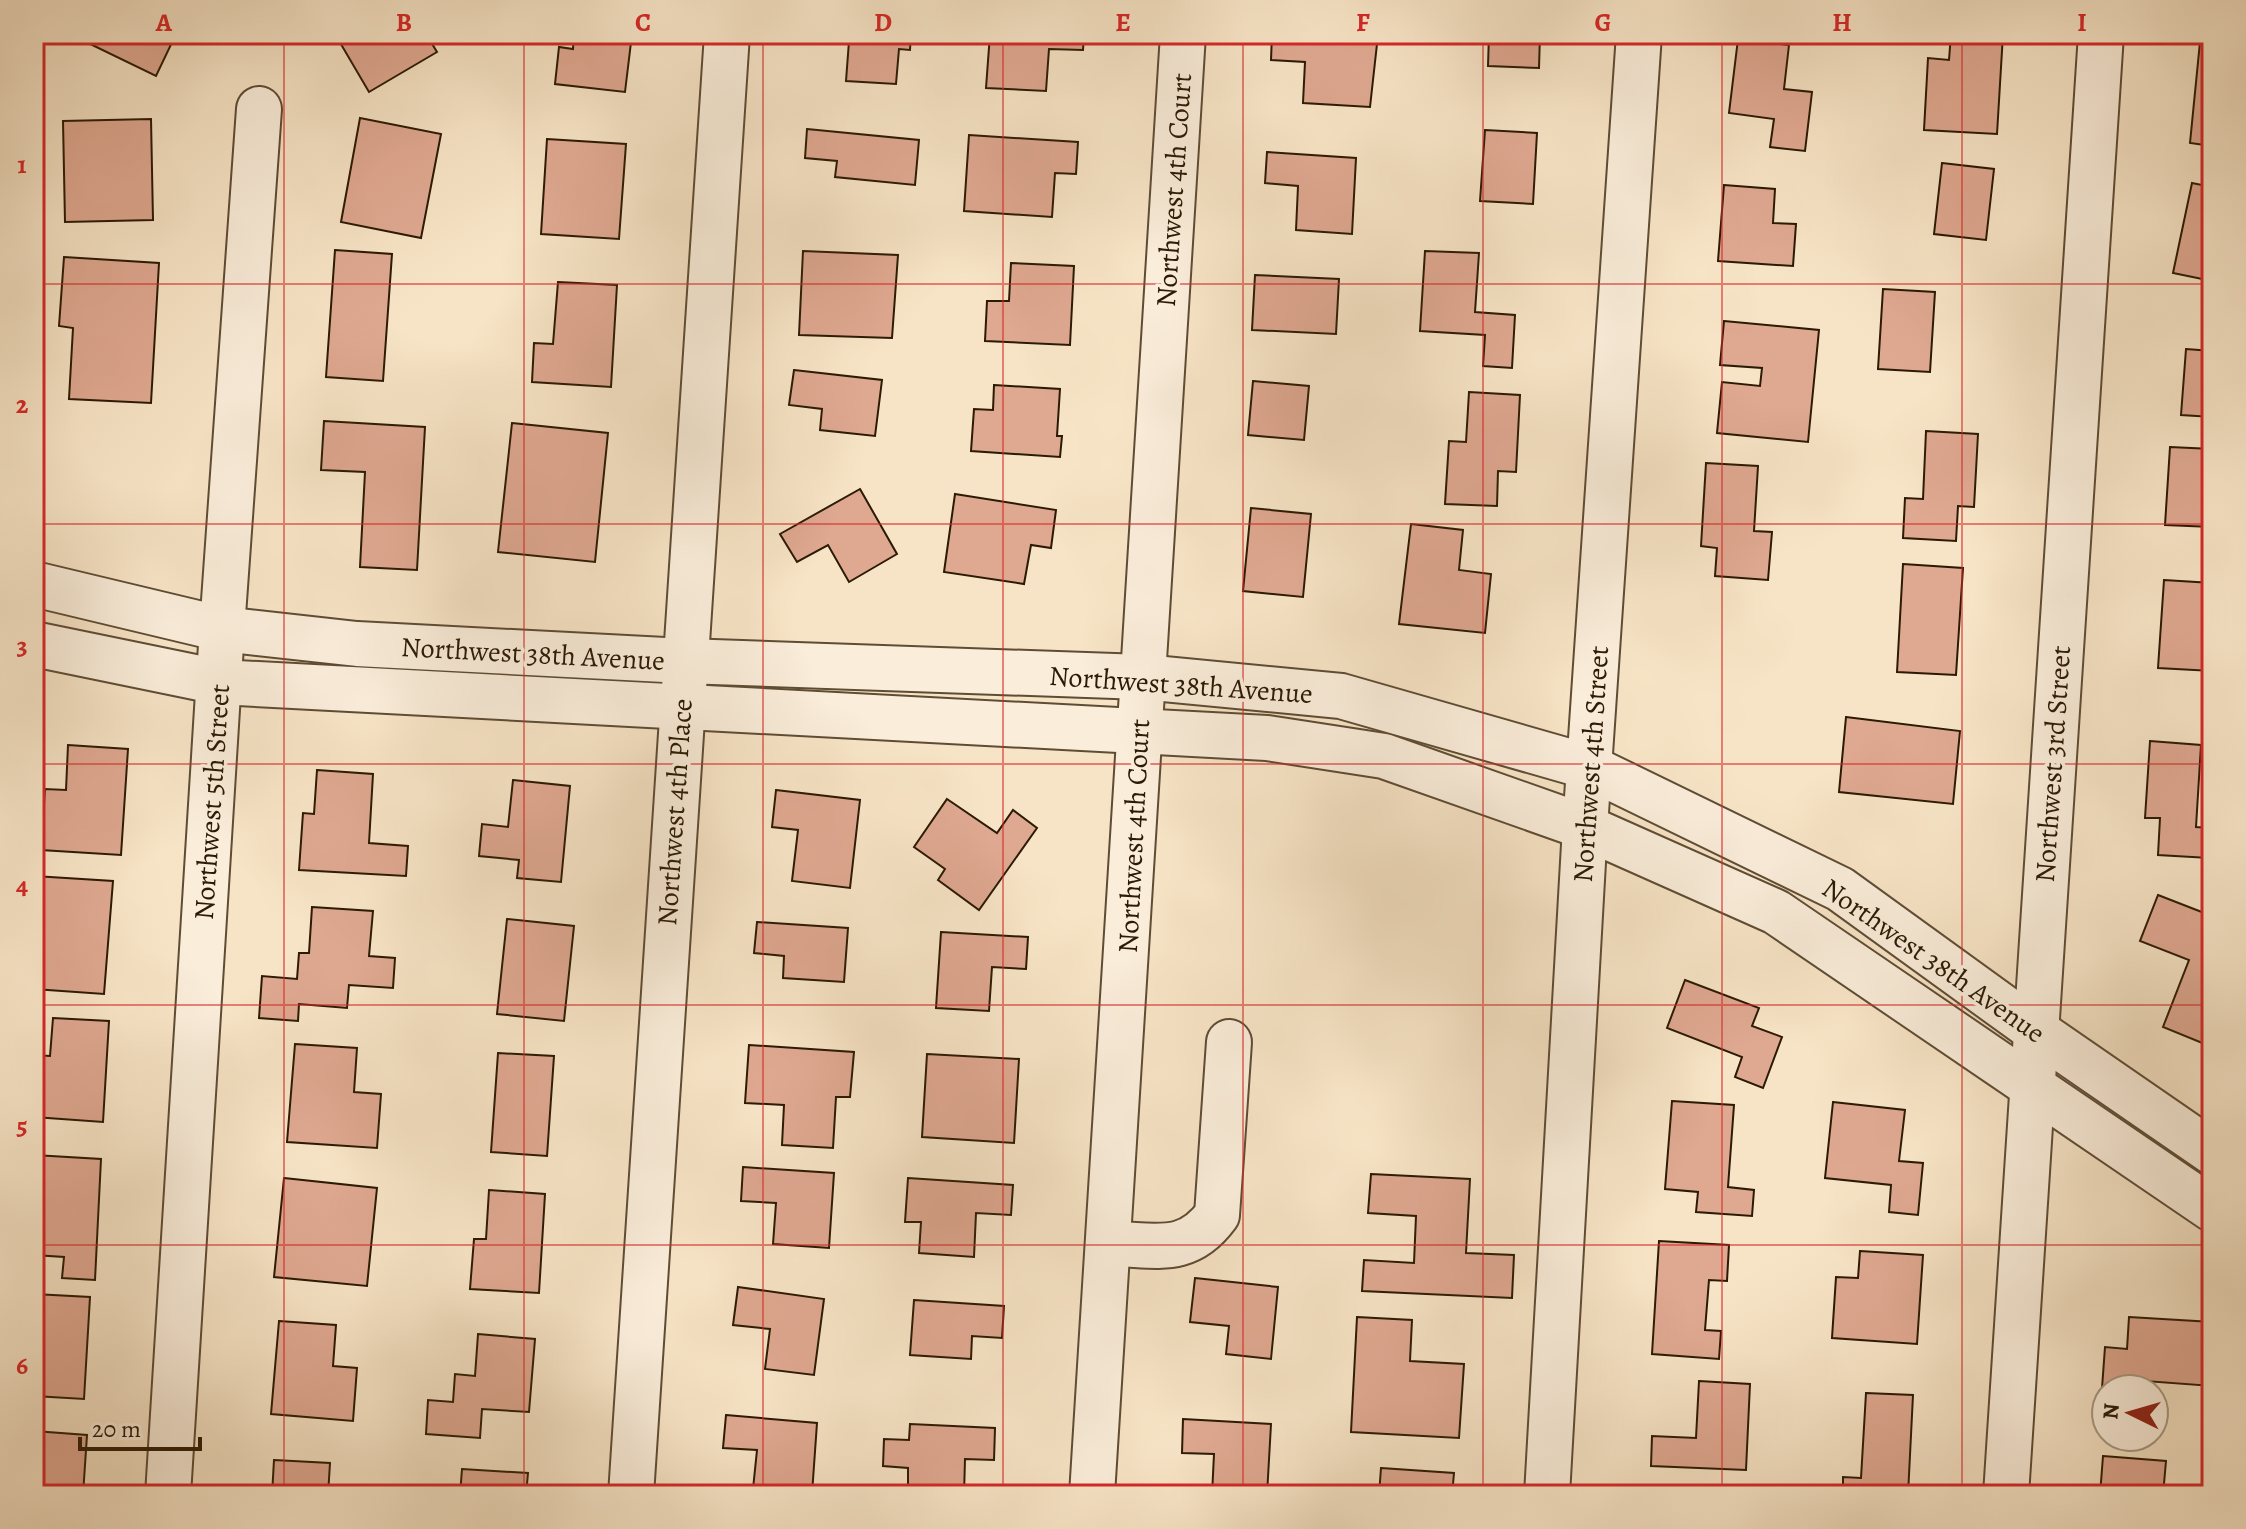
<svg xmlns="http://www.w3.org/2000/svg" width="2246" height="1529" font-family="Alegreya,serif">
<style>
.building{fill:#dfa891;stroke:#2b1a04;stroke-width:2}
.lines{fill:none;stroke-linecap:round;stroke-linejoin:round}
.minor-casing{stroke:#5e4c34;stroke-width:48}
.minor{stroke:#faedda;stroke-width:44}
.grid{fill:none;stroke:#d62828;stroke-width:2;stroke-opacity:0.55}
.labels{text-anchor:middle;stroke-width:7;stroke-linejoin:round;paint-order:stroke}
.street-label{font-size:28px;fill:#2b1a04;stroke:#faedda}
.neatline{fill:none;stroke:#d62828;stroke-width:3}
.grid-label{font-size:26px;text-anchor:middle;font-weight:bold;fill:#d62828}
</style>
<rect width="100%" height="100%" fill="#f7e4c6"/>
<filter id="stains"><feTurbulence type="fractalNoise" baseFrequency=".0025" numOctaves="4"/><feColorMatrix values="0 0 0 0 .2 0 0 0 0 .09 0 0 0 0 .02 0 0 0 .5 -.17"/></filter>
<radialGradient id="worn" r=".72"><stop offset=".6" stop-color="#630" stop-opacity="0"/><stop offset="1" stop-color="#630" stop-opacity=".3"/></radialGradient>
<g class="building">
<path d="M90,34h86l-20,42 -70,-34z"/>
<path d="M335,34h91l11,18 -68,40z"/>
<path d="M574,34h58l-7,58 -70,-8 4,-37 14,2z"/>
<path d="M813,34h98l-1,16 -11,-1 -3,35 -50,-3 3,-40 -36,-3z"/>
<path d="M990,34h94l-1,16 -34,-1 -3,42 -60,-3z"/>
<path d="M1272,34l106,1 -8,72 -67,-4 2,-41 -34,-2z"/>
<path d="M1489,34h51l-1,34 -51,-2z"/>
<path d="M1951,34h52l-6,100 -73,-4 4,-72 21,2z"/>
<path d="M1738,39l51,6 -5,44 28,3 -7,59 -35,-4 4,-28 -45,-6z"/>
<path d="M2200,42l12,2v102l-22,-3z"/>
<path d="M360,118l81,16 -20,104 -80,-16z"/>
<path d="M151,119l2,101 -88,2 -2,-101z"/>
<path d="M807,129l112,11 -4,45 -80,-8 2,-16 -32,-3z"/>
<path d="M1485,130l52,3 -4,71 -53,-3z"/>
<path d="M969,135l109,7 -2,32 -21,-1 -3,44 -88,-6z"/>
<path d="M547,139l79,5 -7,95 -78,-5z"/>
<path d="M1267,152l89,6 -4,76 -56,-4 2,-44 -33,-3z"/>
<path d="M1942,163l52,6 -8,71 -52,-6z"/>
<path d="M2192,183l20,4v94l-39,-8z"/>
<path d="M1724,185l51,4 -2,34 23,1 -3,42 -75,-5z"/>
<path d="M335,250l57,4 -9,127 -57,-4z"/>
<path d="M803,251l95,4 -6,83 -93,-3z"/>
<path d="M1425,251l54,2 -4,59 40,3 -3,53 -29,-2 2,-31 -65,-4z"/>
<path d="M64,257l95,6 -8,140 -82,-4 4,-71 -14,-2z"/>
<path d="M1011,263l63,3 -4,79 -85,-4 2,-40h22z"/>
<path d="M1255,275l84,4 -3,55 -84,-4z"/>
<path d="M558,282l59,3 -6,102 -79,-5 2,-39 19,1z"/>
<path d="M1883,289l52,3 -5,80 -52,-3z"/>
<path d="M1724,321l95,9 -11,112 -91,-9 5,-51 38,4 2,-18 -42,-3z"/>
<path d="M2186,349l26,2v66l-31,-2z"/>
<path d="M794,370l88,10 -7,56 -55,-6 2,-21 -33,-4z"/>
<path d="M1253,381l56,5 -5,54 -56,-5z"/>
<path d="M994,385l66,4 -3,47h5l-2,21 -89,-6 3,-42 19,1z"/>
<path d="M1469,392l51,3 -4,77 -18,-1 -1,35 -52,-2 4,-63 17,1z"/>
<path d="M324,421l101,6 -8,143 -57,-3 5,-95 -44,-2z"/>
<path d="M512,423l96,10 -13,129 -97,-10z"/>
<path d="M1926,431l52,3 -4,73 -16,-1 -2,35 -53,-3 2,-40 18,1z"/>
<path d="M2170,447l42,2v78l-47,-2z"/>
<path d="M1706,463l52,3 -4,65 18,1 -4,48 -53,-4 2,-28 -16,-2z"/>
<path d="M860,489l37,65 -48,28 -21,-37 -31,17 -17,-28z"/>
<path d="M955,494l101,16 -5,38 -20,-3 -7,39 -80,-12z"/>
<path d="M1251,508l60,6 -8,83 -60,-6z"/>
<path d="M1411,524l52,6 -4,40 32,4 -6,59 -86,-9z"/>
<path d="M1903,564l60,4 -7,107 -59,-3z"/>
<path d="M2164,580l48,3v88l-54,-3z"/>
<path d="M1846,717l114,14 -7,73 -114,-12z"/>
<path d="M2150,741l51,4 -5,82 15,1 -2,30 -51,-3 2,-37h-15z"/>
<path d="M68,745l60,4 -7,106 -80,-5 4,-61 21,1z"/>
<path d="M317,770l56,4 -4,69 39,3 -2,30 -107,-6 4,-57 11,1z"/>
<path d="M513,780l57,6 -9,96 -44,-4 2,-18 -40,-4 3,-32 26,3z"/>
<path d="M776,790l84,10 -10,88 -58,-7 6,-51 -26,-3z"/>
<path d="M947,799l50,34 16,-23 24,18 -58,82 -41,-30 7,-11 -31,-22z"/>
<path d="M34,876l79,5 -9,113 -70,-5z"/>
<path d="M2158,895l54,21v131l-49,-20 26,-67 -49,-19z"/>
<path d="M312,907l61,4 -4,45 26,2 -2,30 -44,-3 -2,23 -48,-4 -1,17 -39,-3 3,-42 35,3 2,-26h10z"/>
<path d="M507,919l67,7 -10,95 -67,-7z"/>
<path d="M757,922l91,6 -4,54 -61,-4 1,-22 -30,-3z"/>
<path d="M941,932l87,5 -2,32 -34,-2 -3,44 -53,-3z"/>
<path d="M1685,980l74,28 -7,18 30,11 -19,51 -28,-11 7,-20 -75,-29z"/>
<path d="M53,1018l56,3 -6,101 -69,-5v-62l16,1z"/>
<path d="M295,1044l62,4 -3,44 27,2 -4,54 -90,-6z"/>
<path d="M749,1045l105,7 -4,45h-14l-3,51 -51,-3 2,-40 -39,-2z"/>
<path d="M498,1053l56,3 -7,100 -56,-4z"/>
<path d="M927,1054l92,5 -5,84 -92,-6z"/>
<path d="M1672,1101l62,4 -6,82 26,3 -2,26 -56,-4 2,-20 -33,-3z"/>
<path d="M1833,1102l72,8 -6,51 24,2 -5,52 -29,-3 2,-27 -66,-7z"/>
<path d="M34,1155l67,4 -6,121 -33,-2 2,-21 -30,-2z"/>
<path d="M743,1167l91,6 -5,75 -56,-4 3,-41 -35,-2z"/>
<path d="M1371,1174l99,5 -4,74 48,2 -2,43 -150,-7 2,-31 50,3 2,-47 -48,-3z"/>
<path d="M284,1178l93,10 -10,98 -93,-9z"/>
<path d="M908,1178l105,7 -2,30 -35,-2 -2,44 -55,-4 2,-31h-16z"/>
<path d="M489,1190l56,4 -6,99 -69,-4 4,-50h12z"/>
<path d="M1659,1241l70,4 -2,36 -18,-1 -4,50 16,1 -2,28 -67,-5z"/>
<path d="M1860,1251l63,4 -6,89 -85,-6 4,-61 22,1z"/>
<path d="M1195,1278l83,9 -7,72 -45,-5 3,-28 -39,-4z"/>
<path d="M738,1287l86,12 -10,76 -49,-6 5,-40 -37,-4z"/>
<path d="M34,1294l56,3 -6,102 -50,-3z"/>
<path d="M914,1300l90,6 -2,32 -30,-2 -1,23 -61,-4z"/>
<path d="M1357,1317l55,3 -2,41 54,3 -5,74 -108,-6z"/>
<path d="M2129,1317l83,5v64l-80,-6 -1,9h-25v13h-5l4,-55 22,2z"/>
<path d="M279,1321l57,4 -3,41 24,2 -4,53 -82,-7z"/>
<path d="M478,1334l57,5 -6,73 -47,-3 -2,29 -54,-4 2,-34 25,2 2,-28 20,2z"/>
<path d="M1699,1381l51,3 -4,86 -95,-4 1,-30 44,2z"/>
<path d="M1866,1393l47,2 -5,100h-65v-18l18,1z"/>
<path d="M726,1415l91,8 -5,71 -59,-5 4,-39 -34,-2z"/>
<path d="M1183,1419l88,5 -4,71h-55l2,-41 -32,-1z"/>
<path d="M910,1424l85,4 -1,32 -29,-1 -1,36 -56,-3v-24l-25,-2 1,-27 25,1z"/>
<path d="M34,1431l53,4 -4,60h-49z"/>
<path d="M2103,1456l63,5 -3,34h-63z"/>
<path d="M274,1460l56,3 -2,32h-56z"/>
<path d="M1381,1468l73,5 -2,22h-73z"/>
<path d="M462,1469l66,4 -2,22h-66z"/>
</g>
<g class="lines">
<defs>
<g id="minor">
<path d="M34,584l188,45 135,15 327,17 459,16 198,19 248,71 251,122 195,141 177,122"/>
<path d="M34,644l185,38 1048,56 117,18 201,71 191,85 436,297"/>
<path d="M1108,1244c48,0 78,13 109,-29l12,-173"/>
<path d="M168,1495l54,-866 37,-520"/>
<path d="M631,1495l96,-1461"/>
<path d="M1092,1495l91,-1461"/>
<path d="M1547,1495l38,-668 54,-793"/>
<path d="M2006,1495l95,-1461"/>
</g>
</defs>
<use href="#minor" class="minor-casing"/>
<use href="#minor" class="minor"/>
</g>
<path class="grid" d="M284,34v1461M524,34v1461M763,34v1461M1003,34v1461M1243,34v1461M1483,34v1461M1722,34v1461M1962,34v1461M34,284h2178M34,524h2178M34,764h2178M34,1005h2178M34,1245h2178"/>
<g class="labels">
<g class="street-label">
<text transform="translate(1173 190) rotate(-86)" y="10">Northwest 4th Court</text>
<text transform="translate(533 653) rotate(3)" y="10">Northwest 38th Avenue</text>
<text transform="translate(1181 684) rotate(4)" y="10">Northwest 38th Avenue</text>
<text transform="translate(1590 764) rotate(-86)" y="10">Northwest 4th Street</text>
<text transform="translate(2052 764) rotate(-86)" y="10">Northwest 3rd Street</text>
<text transform="translate(211 802) rotate(-86)" y="10">Northwest 5th Street</text>
<text transform="translate(674 812) rotate(-86)" y="10">Northwest 4th Place</text>
<text transform="translate(1133 836) rotate(-87)" y="10">Northwest 4th Court</text>
<text transform="translate(1934 960) rotate(35)" y="10">Northwest 38th Avenue</text>
</g>
</g>
<rect width="2246" height="1529" fill="none" stroke="#f7e4c6" stroke-width="88"/>
<g transform="translate(2130 1413) rotate(275)"><circle r="38" fill="#faedda" stroke="#a79984" stroke-width="2"/>
<path d="M0-6L14 30L0 20L-14 30Z" fill="#8f2418"/>
<text y="-12" font-size="22" font-weight="bold" text-anchor="middle" fill="#2b1a04">N</text>
</g>
<path d="M80 1437v12h120v-12" fill="none" stroke="#2b1a04" stroke-width="4"/>
<text x="92" y="1437" font-size="24" fill="#2b1a04" stroke="#faedda" stroke-width="6" paint-order="stroke">20 m</text>
<rect x="44" y="44" width="2158" height="1441" class="neatline"/>
<g class="grid-label">
<text x="164" y="31">A</text>
<text x="404" y="31">B</text>
<text x="643" y="31">C</text>
<text x="883" y="31">D</text>
<text x="1123" y="31">E</text>
<text x="1363" y="31">F</text>
<text x="1603" y="31">G</text>
<text x="1842" y="31">H</text>
<text x="2082" y="31">I</text>
<text x="22" y="173">1</text>
<text x="22" y="413">2</text>
<text x="22" y="654">3</text>
<text x="22" y="894">4</text>
<text x="22" y="1134">5</text>
<text x="22" y="1374">6</text>
</g>
<rect width="100%" height="100%" filter="url(#stains)"/>
<rect width="100%" height="100%" fill="url(#worn)"/>
</svg>
